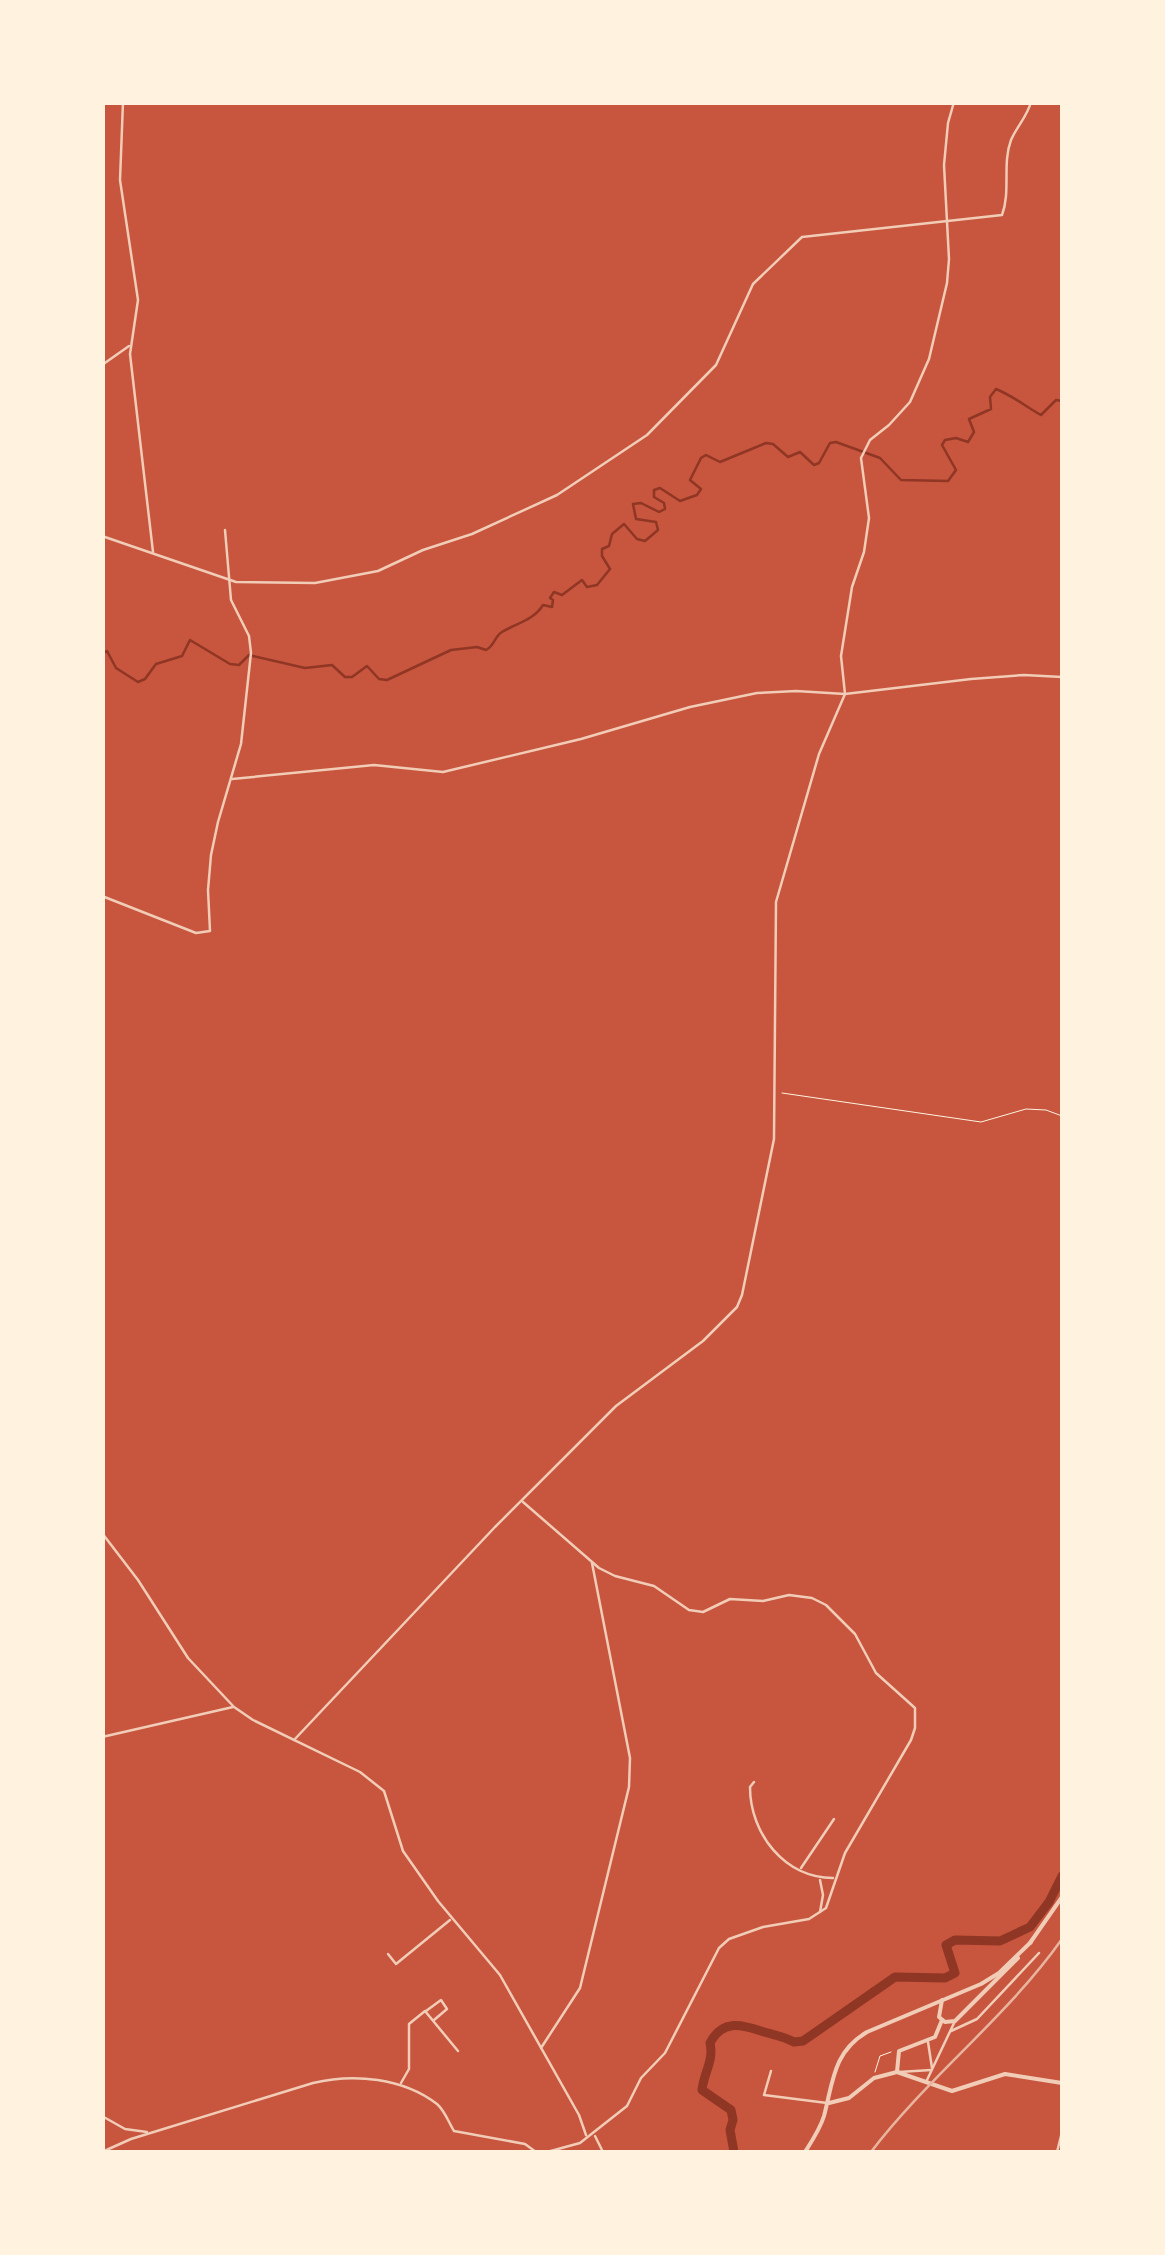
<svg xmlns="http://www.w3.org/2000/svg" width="1165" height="2255" font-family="Literata,serif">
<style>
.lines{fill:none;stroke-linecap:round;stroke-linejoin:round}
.stream{stroke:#8f3625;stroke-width:2.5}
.river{stroke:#8f3625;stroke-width:9}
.path{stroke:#fff3e0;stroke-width:1}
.minor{stroke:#f1ccb7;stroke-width:2.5}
.tertiary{stroke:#f1ccb7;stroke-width:4}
.rail{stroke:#e9b49f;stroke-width:2.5}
</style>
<rect width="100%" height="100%" fill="#c8553d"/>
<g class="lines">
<path class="stream" d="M102,654l5,-3 9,17 22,14 7,-3 11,-15 26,-8 8,-16 40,24 9,1 10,-10 56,13 27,-3 13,12h7l15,-11 12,13 8,1 64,-30 26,-3 9,3c9,-5 8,-13 16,-18 15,-9 32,-12 41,-27l9,2 1,-7 -3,-2 4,-6 8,3 20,-15 5,7 10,-2 13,-16 -8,-13v-7l7,-3 3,-12 12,-10 13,15 8,2 13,-11 -2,-8 -20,-3 -3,-15 8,-1 18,9 6,-3 -1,-6 -10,-6v-7l6,-2 20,13 17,-6 4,-6 -11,-9 11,-22 5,-3 14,7 46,-19 7,1 15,13 12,-5 14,13 5,-2 11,-20 6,-1 44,16 21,22 47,1 8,-11 -14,-25 3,-5 11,-2 12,4 6,-10 -5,-13 22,-10 -1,-12 6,-8c17,7 29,17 45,26l15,-15 6,1"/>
<path class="river" d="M734,2152l-4,-22 3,-10 -2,-10 -29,-20c2,-18 12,-29 8,-47 12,-23 30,-19 51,-12 12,4 22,5 33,11l9,-1 92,-64 50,1 10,-5 -9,-28 9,-5 45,1 30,-14 19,-25 13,-26"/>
<g class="path">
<path d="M782,1093l199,29 45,-13 20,1 16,6"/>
<path d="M875,2072l5,-16 11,-4"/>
</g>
<g class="minor">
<path d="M123,102l-3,78 18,120 -8,54 23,198"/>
<path d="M102,365l27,-19"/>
<path d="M102,536l134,46 79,1 63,-12 45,-21 49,-16 85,-39 90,-60 69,-70 37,-81 49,-47 200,-22c9,-24 0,-51 9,-75 6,-14 16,-23 20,-38"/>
<path d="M232,779l142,-14 69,7 138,-33 109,-32 67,-14 39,-2 49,3 126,-15 53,-4 38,2"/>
<path d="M102,896l94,37 14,-2 -2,-41 3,-35 7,-33 23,-78 10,-91 -2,-17 -18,-36 -6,-70"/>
<path d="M523,1502l76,66 16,8 39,10 35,24 14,2 27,-13 33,2 26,-6 23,3 14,7 29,29 21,39 39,35v20l-4,12 -66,113 -19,55 -17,11 -46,8 -34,12 -10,9 -54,105 -24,25 -14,28 -47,37 -33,9"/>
<path d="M102,1533l36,47 50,78 46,49 19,13 107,52 24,19 19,60 35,50 62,74 79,140 7,20"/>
<path d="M102,1737l131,-30"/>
<path d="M294,1740l201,-213 121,-121 87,-65 34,-34 5,-12 32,-156 2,-237 43,-148 26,-60 -4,-38 11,-69 12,-35 5,-34 -8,-60 9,-18 19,-15 21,-23 19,-43 18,-76 2,-24 -5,-94 4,-42 6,-21"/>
<path d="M754,1782l-4,5c0,47 35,91 83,91"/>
<path d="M801,1868l33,-49"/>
<path d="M820,1880l3,15 -3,17"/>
<path d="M388,1954l8,10 54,-44"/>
<path d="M426,2011l15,-11 6,9 -13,11"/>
<path d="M951,2031l26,-12 62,-66"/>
<path d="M928,2042l4,26"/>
<path d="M541,2048l39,-60 49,-201 1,-29 -38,-195"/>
<path d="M771,2071l-7,24 63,8"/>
<path d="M899,2072l32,-2"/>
<path d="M927,2080l28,-59"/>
<path d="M401,2083l8,-14v-45l16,-13 33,40"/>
<path d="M102,2116l23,13 22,3"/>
<path d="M595,2136l8,16"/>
<path d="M102,2152l29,-13 182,-56c41,-10 90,-5 124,21 8,7 12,19 17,27l71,13 11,8"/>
<path d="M1057,2152l5,-20"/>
</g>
<g class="tertiary">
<path d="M1030,1943l32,-46"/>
<path d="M942,2000l-3,17 6,5 10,-1 63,-63"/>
<path d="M897,2072l2,-21 36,-14 7,-17"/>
<path d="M829,2103l20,-5 25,-20 23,-6 55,19 53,-17 57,9"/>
<path d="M805,2152c7,-11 15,-23 19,-36 9,-34 9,-64 43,-84l114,-48 18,-11 32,-31"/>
</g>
<path class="rail" d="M871,2152c58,-76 136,-135 191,-213"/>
</g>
<rect width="1165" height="2255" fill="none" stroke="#fff3e0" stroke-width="210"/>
</svg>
